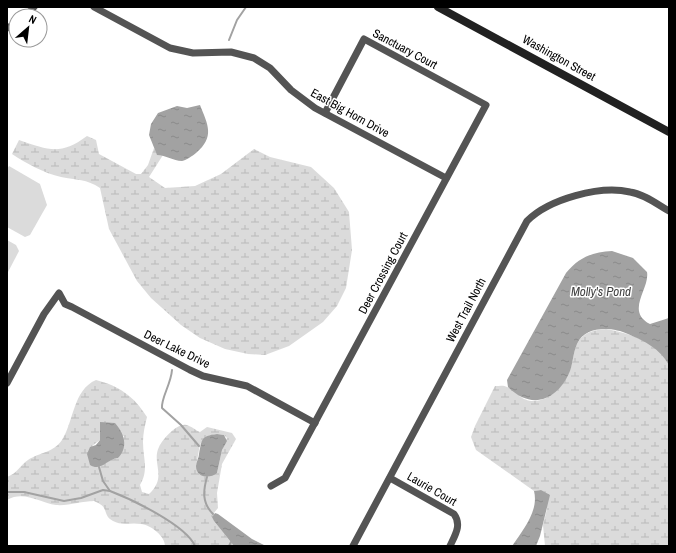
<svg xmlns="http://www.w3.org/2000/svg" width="676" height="553" font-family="'Archivo Narrow',sans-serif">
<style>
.wetland{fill:url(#wetland-marsh);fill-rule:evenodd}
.pitch{fill:#dbdbdb}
.water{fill:url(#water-ripples)}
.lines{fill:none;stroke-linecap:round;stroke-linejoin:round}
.stream{stroke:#a2a2a2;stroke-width:2}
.minor{stroke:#545454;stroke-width:7}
.secondary{stroke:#212121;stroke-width:8}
.labels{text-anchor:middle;stroke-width:3;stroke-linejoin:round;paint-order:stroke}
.street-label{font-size:12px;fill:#000;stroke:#fff}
.water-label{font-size:13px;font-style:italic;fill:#434343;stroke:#fff}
</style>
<defs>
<pattern id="wetland-marsh" width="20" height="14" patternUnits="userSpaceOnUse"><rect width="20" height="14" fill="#dbdbdb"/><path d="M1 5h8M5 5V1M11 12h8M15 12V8" fill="none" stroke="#bababa"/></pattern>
<pattern id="water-ripples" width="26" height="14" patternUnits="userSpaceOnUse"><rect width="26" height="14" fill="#a2a2a2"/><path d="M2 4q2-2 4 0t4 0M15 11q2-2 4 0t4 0" fill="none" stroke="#8a8a8a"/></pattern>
</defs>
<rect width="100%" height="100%" fill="#fff"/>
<g class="wetland">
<path d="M87,136l9,4 3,14 37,20h5l7,-9 6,-17 3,6 6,1 -14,22 16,11 30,-2 26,-12 33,-25 16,8 41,10 23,21 15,24 3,38 -6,38 -9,18 -14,16 -34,24 -24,9 -17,-1 -23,-5 -25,-11 -19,-13 -30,-27 -14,-17 -28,-52 -9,-41c-13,-9 -24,-8 -39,-11 -17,-4 -34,-13 -49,-23l7,-14c30,10 41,16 68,-4z"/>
<path d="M606,329c22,4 51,12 62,34 4,9 -1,34 0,46 1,45 1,91 1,137h-124l-2,-21 4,-16 -6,-19 -7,1 -58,-41 -5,-13 4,-11 20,-40c4,0 9,-1 12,1 11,5 13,14 27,14 16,0 31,-17 36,-31 4,-9 3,-24 11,-32 7,-7 15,-8 25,-9z"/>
<path d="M96,380c23,6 38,16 51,37 -2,8 -4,16 -4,25 0,16 6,28 -3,43l2,7 7,2c19,-17 2,-31 10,-47 4,-8 20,-27 30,-21 4,1 7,5 11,6l7,-5 25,6 4,6 -14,25 -5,29 1,15 -5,6 1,7 20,25h-69c0,-10 -14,-21 -24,-22 -10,-2 -19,2 -28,-3 -7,-4 -6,-7 -9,-13 -1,-3 -6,-5 -10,-7 -12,0 -25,5 -38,4 -16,-2 -32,-15 -49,-5v-23c11,-4 12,-11 21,-17 12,-8 25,-7 34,-20 12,-19 11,-50 34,-60zM100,434l24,2 -6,22 -6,1 -13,8 -7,-21 8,-6zM217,434l7,1 3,3 -5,12 -5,23 -21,-8c5,-17 0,-28 21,-31z"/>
</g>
<g class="pitch">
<path d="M9,166l31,18 7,21 -17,30 -5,2 -18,-10v-58z"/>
<path d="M7,240l9,5 3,6 -12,23z"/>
</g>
<g class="water">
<path d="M200,105c8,20 15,32 -4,48 -4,3 -9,7 -14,8 -9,0 -16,-6 -25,-6l-8,-20 2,-11 7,-11 19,-7 10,2z"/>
<path d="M612,251l21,7 14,14c3,17 -22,39 3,52l19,-6v47c-10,-17 -23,-23 -41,-31 -15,-7 -43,-9 -51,10 -4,9 -4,19 -7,27 -12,29 -38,40 -62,16l-1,-7 59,-107c13,-16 27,-21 46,-22z"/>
<path d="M100,422l15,1c9,10 14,24 3,35 -11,1 -17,14 -28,7l-3,-11 3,-7 6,-2 4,-5z"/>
<path d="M217,434l7,1 3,6 -5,9 -5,23c-7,6 -21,5 -21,-7 0,-4 3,-8 3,-12 3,-14 1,-18 18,-20z"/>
<path d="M541,490l9,5 -10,41 -4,10h-24c11,-16 27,-35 22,-55z"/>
<path d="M215,513l3,1 34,25 14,7h-32l-20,-25 -2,-4z"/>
</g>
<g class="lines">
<g class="stream">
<path d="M229,40l8,-20 9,-13"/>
<path d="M172,370c-1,14 -11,28 -10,38l19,17 18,21"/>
<path d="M99,467l4,14 7,10"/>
<path d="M207,477c-4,14 -5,26 6,37"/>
<path d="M7,492h17l40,9 17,-3 22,-8 7,1c21,8 76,34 85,55"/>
<path d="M229,546l2,-4"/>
</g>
<g class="minor">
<path d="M94,7l76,41 23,5 38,-1 23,6 16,10 21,22 24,18 131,70"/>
<path d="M26,16l8,-9"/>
<path d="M7,28l9,-4"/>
<path d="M7,383l37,-69 15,-21 6,11 7,3 118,63 13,6 44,10 68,37"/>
<path d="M390,478l64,36c8,11 1,21 -4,32"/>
<path d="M271,486l14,-8 201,-373 -122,-66 -39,74"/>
<path d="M353,546l174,-325c22,-22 73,-36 103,-29 14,2 27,12 39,19"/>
</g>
<path class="secondary" d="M438,7l231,125"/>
</g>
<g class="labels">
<g class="street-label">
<text transform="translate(405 49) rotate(28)" y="4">Sanctuary Court</text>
<text transform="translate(559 58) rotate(29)" y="4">Washington Street</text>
<text transform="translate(350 113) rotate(29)" y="4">East Big Horn Drive</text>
<text transform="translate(383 273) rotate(-62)" y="4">Deer Crossing Court</text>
<text transform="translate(466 310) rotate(-62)" y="4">West Trail North</text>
<text transform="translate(177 349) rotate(26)" y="4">Deer Lake Drive</text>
<text transform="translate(432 489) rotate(30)" y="4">Laurie Court</text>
</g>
<g class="water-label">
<text x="601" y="296">Molly's Pond</text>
</g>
</g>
<rect width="676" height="553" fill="none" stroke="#000000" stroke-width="16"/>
<g transform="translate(28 28) rotate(28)"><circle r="19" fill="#ffffff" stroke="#999999"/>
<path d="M0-3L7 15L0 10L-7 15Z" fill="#000000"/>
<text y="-6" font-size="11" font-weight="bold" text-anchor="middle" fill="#000000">N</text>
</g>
</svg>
